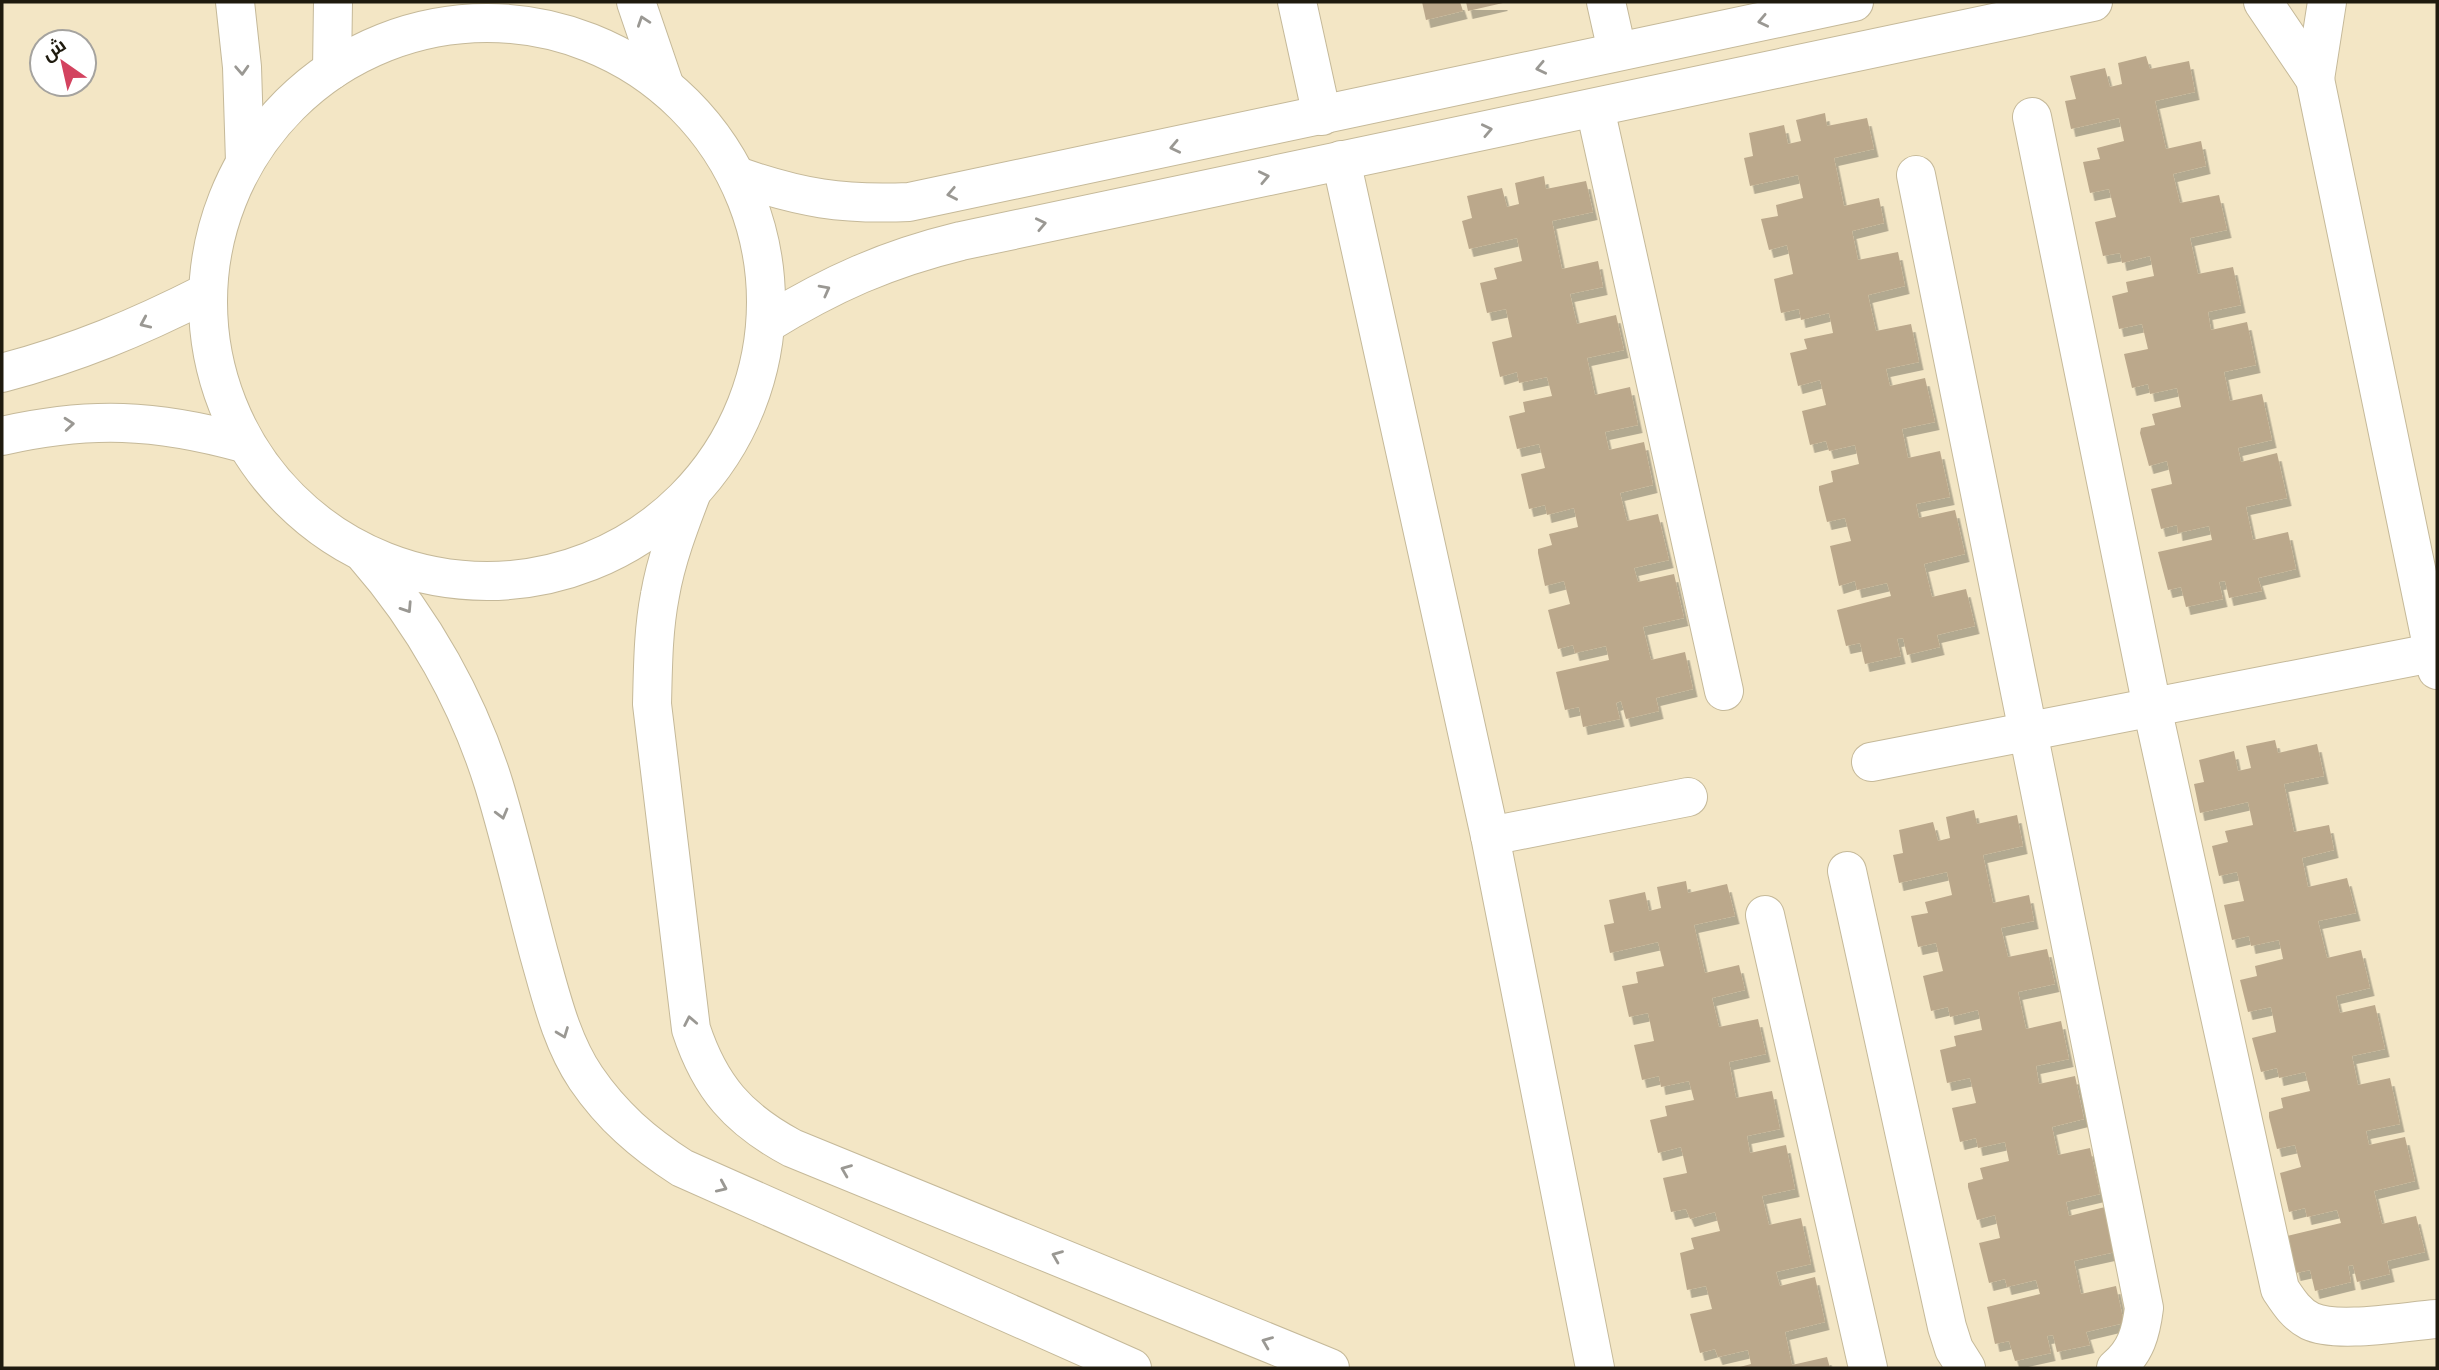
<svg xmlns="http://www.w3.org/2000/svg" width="2439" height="1370" font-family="Montserrat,Cairo,sans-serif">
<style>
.building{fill:#bba88b;filter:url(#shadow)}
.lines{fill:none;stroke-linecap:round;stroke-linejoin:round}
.minor-casing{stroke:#c5b999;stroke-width:40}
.minor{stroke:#fff;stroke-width:38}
.oneway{stroke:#9a9893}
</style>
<defs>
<filter id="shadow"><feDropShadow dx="4.5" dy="8" stdDeviation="0" flood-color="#0004"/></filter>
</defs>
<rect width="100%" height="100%" fill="#f3e6c5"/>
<g class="building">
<path d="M1422,2h38l3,9 -37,9z"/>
<path d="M1466,2h37v1l-35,8z"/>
<path d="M2146,56l4,13 39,-8 6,31 -40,9 11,48 35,-8 5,25 -33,8 7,29 39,-8 8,35 -37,8 8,36 35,-7 8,38 -33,7 3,18 36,-8 9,43 -32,7 6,29 32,-7 10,46 -34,8 3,14 36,-9 10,45 -41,9 7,33 35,-8 8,37 -38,9 4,13 -33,7 -4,-17 -6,1 4,17 -37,8 -5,-20 -13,3 -10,-38 54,-12 -3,-14 -31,7 -1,-8 -16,4 -10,-40 21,-5 -5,-23 -18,5 -9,-33 1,-5 14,-3 -3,-11 29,-7 -4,-19 -27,6 -2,-10 -16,4 -8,-34 24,-5 -6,-25 -23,5 -7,-33 16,-4 -2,-10 28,-6 -4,-20 -28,7 -2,-10 -17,3 -8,-34 21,-5 -7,-28 -19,4 -7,-31 17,-3 -3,-11 27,-7 -5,-23 -48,11 -6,-28 11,-2 -6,-23 35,-8 5,19 12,-3 -4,-21z"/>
<path d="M1825,113l2,13 40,-8 7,31 -40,9 10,48 35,-8 5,25 -32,8 6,29 40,-8 7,34 -37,9 8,36 35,-7 8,38 -33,7 4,17 35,-8 10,44 -33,7 6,29 32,-7 10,46 -34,7 3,14 36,-8 10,44 -41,10 8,33 34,-8 9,37 -38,9 3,12 -33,8 -4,-17 -6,1 4,17 -36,8 -5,-21 -14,3 -9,-36 54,-14 -4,-13 -30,7 -2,-9 -16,5 -9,-40 21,-5 -6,-23 -18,4 -8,-32v-4l14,-4 -2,-11 28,-7 -4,-19 -26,6 -3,-10 -16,4 -8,-34 24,-6 -6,-25 -22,6 -8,-33 17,-4 -3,-10 29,-6 -4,-20 -28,7 -2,-11 -18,4 -7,-34 19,-5 -6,-29 -18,5 -8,-31 17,-3 -2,-11 27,-7 -5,-23 -48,11 -6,-28 9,-2 -4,-23 35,-8 4,19 13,-3 -5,-21z"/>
<path d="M1544,176l2,13 40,-8 7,31 -41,9 10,48 36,-8 5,26 -33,7 7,30 39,-9 8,35 -37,8 8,37 35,-8 8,38 -33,7 4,18 35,-8 9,43 -33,8 7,28 31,-7 11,46 -35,8 4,14 36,-8 10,44 -41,9 8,33 34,-8 8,37 -37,9 3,13 -33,8 -5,-18 -5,2 4,16 -37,8 -4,-20 -14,3 -9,-38 53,-12 -3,-14 -31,7 -2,-8 -15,4 -10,-39 22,-6 -6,-23 -19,5 -7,-33v-4l14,-4 -3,-11 29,-7 -4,-19 -27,7 -2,-10 -16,4 -8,-35 24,-6 -6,-24 -22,5 -8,-33 16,-4 -2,-10 29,-6 -5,-19 -28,6 -2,-11 -17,5 -8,-35 20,-5 -6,-28 -19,4 -7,-30 17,-4 -3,-11 28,-7 -5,-23 -48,11 -7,-28 10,-3 -5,-22 35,-8 5,19 12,-3 -4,-21z"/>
<path d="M2275,740l3,13 39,-9 7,32 -40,8 10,48 35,-7 5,25 -32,8 6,29 39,-9 9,35 -38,8 9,37 34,-8 9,38 -34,8 4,17 35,-8 10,44 -33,7 6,29 32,-7 10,46 -34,7 3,14 36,-8 10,44 -41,10 8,33 34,-8 9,36 -38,9 3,13 -33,8 -4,-17 -5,1 3,16 -36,9 -5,-21 -14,3 -9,-37 54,-13 -4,-13 -30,7 -2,-9 -16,4 -9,-39 21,-6 -6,-22 -18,4 -8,-32v-5l14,-4 -2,-10 29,-7 -5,-19 -26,6 -2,-10 -16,4 -9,-34 24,-6 -5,-25 -23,5 -8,-32 17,-4 -2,-10 28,-7 -4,-19 -28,6 -2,-10 -17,4 -8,-35 20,-4 -7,-29 -18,4 -7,-30 16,-4 -3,-11 28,-6 -5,-23 -48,11 -6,-29 10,-2 -5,-22 35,-9 4,20 13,-3 -5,-22z"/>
<path d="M1974,810l3,14 40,-9 6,31 -40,9 10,48 36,-8 5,26 -33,7 7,29 39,-8 8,35 -37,8 8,37 35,-8 8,38 -33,7 3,18 36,-8 9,43 -32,8 6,28 32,-7 10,46 -34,8 3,14 36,-9 10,45 -41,9 7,33 35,-8 8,37 -38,9 4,13 -33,7 -4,-17 -6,1 4,17 -36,8 -6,-20 -14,3 -8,-37 53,-13 -4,-14 -29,7 -2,-8 -16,4 -10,-40 21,-5 -5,-23 -18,5 -9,-33v-4l15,-4 -3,-11 29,-7 -4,-19 -27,6 -2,-10 -16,4 -8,-34 24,-5 -6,-25 -23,5 -7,-33 16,-4 -2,-10 28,-6 -4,-20 -28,7 -2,-10 -17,4 -8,-35 20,-5 -7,-28 -18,4 -7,-31 17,-3 -3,-11 27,-7 -5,-23 -48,11 -6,-28 10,-2 -4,-23 34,-8 5,19 12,-3 -4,-21z"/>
<path d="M1686,881l2,12 39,-9 8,32 -41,9 11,48 34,-8 6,25 -33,8 7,29 39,-8 8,35 -37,8 7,36 36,-7 8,38 -33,7 3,17 36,-8 9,44 -33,7 7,29 32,-7 10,46 -35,8 4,14 35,-9 10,45 -40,10 7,33 35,-8 3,11h-94l15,-4 -3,-14 -30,7 -3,-8 -15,4 -10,-39 22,-5 -6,-23 -19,4 -7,-37 14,-4 -3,-11 29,-7 -5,-19 -25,7 -4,-10 -15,3 -8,-34 24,-5 -6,-26 -23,6 -8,-33 17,-4 -2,-10 29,-6 -5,-19 -28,6 -2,-11 -17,4 -8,-35 20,-4 -6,-28 -19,4 -7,-31 16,-3 -2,-11 28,-6 -6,-24 -48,11 -6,-28 10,-2 -5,-23 36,-8 4,19 12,-3 -4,-21z"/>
</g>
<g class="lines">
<defs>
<g id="minor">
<path d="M235,2l7,65 3,95"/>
<path d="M636,2l29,85"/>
<path d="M1297,2l25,114"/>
<path d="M1606,2l11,49"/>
<path d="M2263,2l52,77 122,591"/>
<circle cx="487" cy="302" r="279"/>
<path d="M332,70l1,-68"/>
<path d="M2315,79l12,-77"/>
<path d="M1595,108l129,583"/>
<path d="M2032,117l120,590 128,582c8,12 16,25 30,32 27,13 96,0 127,-2"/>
<path d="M1341,160l149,676 105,532"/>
<path d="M1916,175l228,1133c-3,24 -8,44 -28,60"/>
<path d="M737,176c63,22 105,29 172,26l945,-200"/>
<path d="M766,324c65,-40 121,-65 195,-83l1132,-239"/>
<path d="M2,373c75,-20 135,-45 204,-80"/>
<path d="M2,436c88,-20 154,-17 241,7"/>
<path d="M692,492c-13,34 -26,68 -32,103 -7,36 -7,72 -8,109l39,325c19,58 47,90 101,119l538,220"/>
<path d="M365,555c58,66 103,146 129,230 17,56 30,113 45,169 12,42 22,87 47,124 26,38 57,65 96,90l450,200"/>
<path d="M1871,762l566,-110"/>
<path d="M1490,836l198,-39"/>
<path d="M1847,871l100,456 7,22 12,19"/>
<path d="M1765,915l103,453"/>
</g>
</defs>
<use href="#minor" class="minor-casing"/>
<use href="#minor" class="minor"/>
</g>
<defs><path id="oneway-chevron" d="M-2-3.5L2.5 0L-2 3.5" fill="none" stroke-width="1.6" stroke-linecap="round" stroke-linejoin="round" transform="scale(1.75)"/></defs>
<g class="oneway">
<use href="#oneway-chevron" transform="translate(643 21) rotate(-109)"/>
<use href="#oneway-chevron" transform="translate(1763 21) rotate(168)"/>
<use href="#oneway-chevron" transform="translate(1541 68) rotate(168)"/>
<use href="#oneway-chevron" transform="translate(242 70) rotate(87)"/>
<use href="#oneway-chevron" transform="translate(1487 130) rotate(-12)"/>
<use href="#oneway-chevron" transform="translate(1175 147) rotate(168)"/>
<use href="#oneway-chevron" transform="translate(1264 177) rotate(-12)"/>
<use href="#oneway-chevron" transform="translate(952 194) rotate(169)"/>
<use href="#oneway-chevron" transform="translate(1041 224) rotate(-12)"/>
<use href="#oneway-chevron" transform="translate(825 290) rotate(-28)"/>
<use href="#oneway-chevron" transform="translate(145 323) rotate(156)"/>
<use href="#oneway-chevron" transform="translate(69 424) rotate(-5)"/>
<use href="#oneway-chevron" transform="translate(407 608) rotate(57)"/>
<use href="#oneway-chevron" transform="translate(502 814) rotate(75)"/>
<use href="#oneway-chevron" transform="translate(690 1021) rotate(-101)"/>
<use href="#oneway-chevron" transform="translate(563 1033) rotate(69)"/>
<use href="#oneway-chevron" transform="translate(846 1170) rotate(-158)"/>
<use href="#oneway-chevron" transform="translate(722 1187) rotate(24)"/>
<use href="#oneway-chevron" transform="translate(1057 1256) rotate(-158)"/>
<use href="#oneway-chevron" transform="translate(1267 1342) rotate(-158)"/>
</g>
<rect width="2439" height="1370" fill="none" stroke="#1e1a0e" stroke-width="7"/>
<g transform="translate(63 63) rotate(326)"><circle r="33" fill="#ffffff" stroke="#a5a39f" stroke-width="2"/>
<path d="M0-5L12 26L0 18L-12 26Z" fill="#d3435f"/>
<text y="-10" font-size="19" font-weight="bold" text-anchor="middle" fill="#1e1a0e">ش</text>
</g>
</svg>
